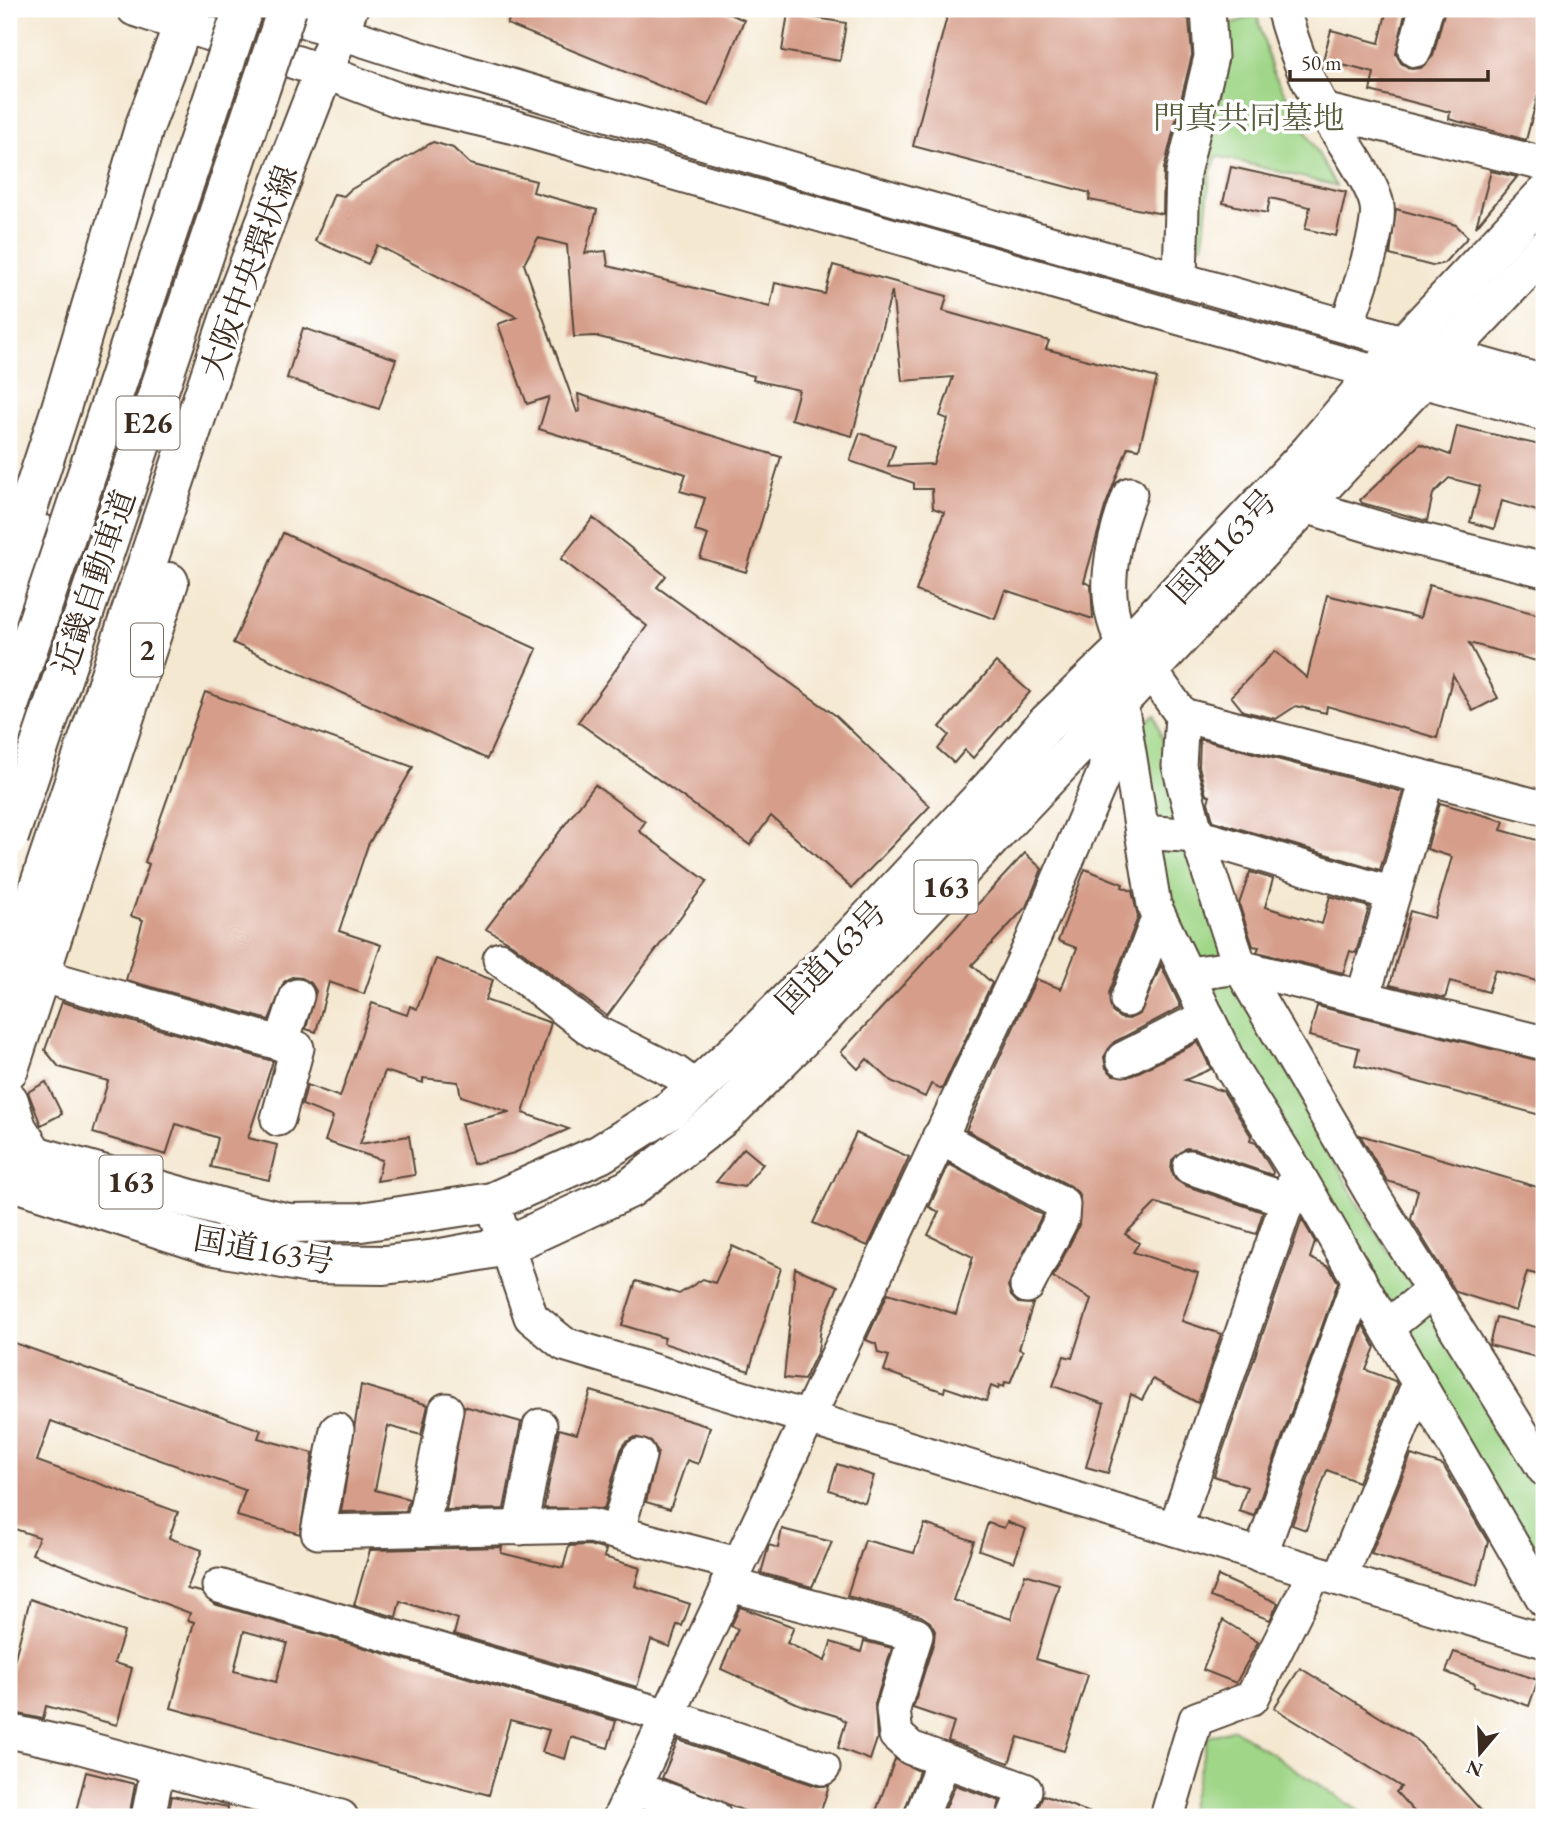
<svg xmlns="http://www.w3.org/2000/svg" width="1553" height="1826" font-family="'EB Garamond','Noto Serif JP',serif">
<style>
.green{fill:#9fd687;stroke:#6d8052;stroke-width:2}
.building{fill:#d69e8a;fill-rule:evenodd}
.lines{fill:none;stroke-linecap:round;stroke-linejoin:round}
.minor-casing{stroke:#574639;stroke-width:37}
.major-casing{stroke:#574639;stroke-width:42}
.highway-casing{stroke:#574639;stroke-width:42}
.minor{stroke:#fff;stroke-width:33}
.major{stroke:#fff;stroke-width:38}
.highway{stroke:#fff;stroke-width:38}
.highway-bridge-casing{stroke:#574639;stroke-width:42;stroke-linecap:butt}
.highway-bridge{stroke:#fff;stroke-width:38}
.labels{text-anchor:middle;stroke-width:7;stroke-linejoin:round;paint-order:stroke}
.shield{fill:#fff;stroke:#766a62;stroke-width:2}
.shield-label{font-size:30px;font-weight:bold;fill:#3b2a1e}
.park-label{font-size:32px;fill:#595e3e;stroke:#fff}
.street-label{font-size:32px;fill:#3b2a1e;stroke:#fff}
</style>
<rect width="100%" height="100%" fill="#fff"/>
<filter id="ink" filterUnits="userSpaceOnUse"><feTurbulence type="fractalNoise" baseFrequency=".0143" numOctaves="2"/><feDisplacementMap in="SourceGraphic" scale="14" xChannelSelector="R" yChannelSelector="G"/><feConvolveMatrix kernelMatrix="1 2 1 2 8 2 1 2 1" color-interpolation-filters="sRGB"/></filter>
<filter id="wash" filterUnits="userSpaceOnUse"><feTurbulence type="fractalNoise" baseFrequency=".00686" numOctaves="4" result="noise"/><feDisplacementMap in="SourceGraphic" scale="28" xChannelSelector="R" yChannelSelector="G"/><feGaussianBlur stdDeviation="1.57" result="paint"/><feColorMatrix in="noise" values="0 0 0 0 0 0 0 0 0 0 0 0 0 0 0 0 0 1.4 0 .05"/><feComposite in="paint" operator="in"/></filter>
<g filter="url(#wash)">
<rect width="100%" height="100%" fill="#f4e8d1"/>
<g class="green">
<path d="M1257,15l15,55 64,116 -119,-30 -7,18 -7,71h-14l27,-216z"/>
<path d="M1155,715l78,251 123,235 188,286v86l-271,-457 -112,-213 -25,-172z"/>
<path d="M1234,1729l134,88h-181l21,-80z"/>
</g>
<g id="blocks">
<g class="building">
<path d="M514,9h204l26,11 -35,86 -202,-82z"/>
<path d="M949,9h226l-1,7 15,3 3,36 -28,114 -1,45 -74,-14 1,-7 -177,-47z"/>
<path d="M1387,9h19l-10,45 5,9 10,6 10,-1 12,-12 12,-47h99v64l-18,67 -77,-21 1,-7 -80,-21 4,-18 -51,-13 8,-30 48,13z"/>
<path d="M788,13l58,10 -6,38 -58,-10z"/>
<path d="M433,142l20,6 17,16 66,17 -3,11 64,18 -12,43 21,-2 2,15 162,41 5,-24 50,11 8,-29 114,31 -4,15 106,30 -3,8 111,29 -18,71 -11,-2 -23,60 -21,75 7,3 2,34 -88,-29 -10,29 -79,-28 28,-79 -11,-4 -1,-19h-18v-6l-64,-22 10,-28 35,12 -7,21 45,-2 15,-45 -8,-3 13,-39 -51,4 -10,-90 -40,145 -61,-17 8,-29 -46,-10 1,-4 -159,-40 -21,1 -7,-92 -29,-7 -14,26 53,148 3,-1 -2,-17 203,63 -35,115 -46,-14 8,-23 -13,-4 10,-33 -25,-7 6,-17 -147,-45 10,-32 -22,7 -29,-80 19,-7 -140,-72 -9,19 -53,-23 19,-47 10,2 6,-6z"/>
<path d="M1231,167l115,25 -10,44 -31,-7 5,-22 -40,-9 -3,15 -44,-10z"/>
<path d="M1491,171l26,6 -41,50z"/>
<path d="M1396,209l60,16 12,12 -24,26 -12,3 -42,-11z"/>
<path d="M303,328l93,31 -17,50 -92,-31z"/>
<path d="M1457,426l87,20v67l-42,-12 -8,28 -24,-7 10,-36 -31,-8 -16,16 -6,27 -65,-18 -2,-3 60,-56 30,11z"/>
<path d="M593,518l73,58 -9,11 178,128 95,91 -78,82 -81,-72 -21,29 -172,-123 69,-96 -86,-67z"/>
<path d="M283,533l254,116 -50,110 -254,-116z"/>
<path d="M1429,585l115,31v47l-75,-20 29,55 -25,13 -20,-36 -16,63 -110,-32 -1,7 -30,-7 -20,13 -33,-8 -12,-15 44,-45 32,27 20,-83 93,23z"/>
<path d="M996,662l34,30 -57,66 -8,-8 -11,13 -16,-14 11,-14 -9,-8z"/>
<path d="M205,692l208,75 -45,78 -29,86 42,14 -17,49 -35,-12 -13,50 -10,-3 10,-38 -5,-8 -9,-5 -10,-1 -8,5 -15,38 -143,-40 17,-60 -12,-4 18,-52 -4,-2z"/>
<path d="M1200,739l203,53 -23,78 -167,-49 -5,-19 2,-6 -4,-1 -7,-29z"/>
<path d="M595,785l50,37 -6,9 68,50 -100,135 -95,-72 -26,-15z"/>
<path d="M1440,803l64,18 -3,9 43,12v141l-49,-13 -7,22 -38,-11 -5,17 -55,-13 20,-74 24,7 18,-61 -25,-8z"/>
<path d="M1025,853l17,16 -16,38 -54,58 20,18 -50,106 -11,-5 -6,13 -34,-16 -24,-22 -9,10 -17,-17z"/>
<path d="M1085,869l38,15 -1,3 10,4 6,26 -29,76 3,19 8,6 9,1 11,-5 21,-49 20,42 -67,35 -10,15 2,11 7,7 18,1 67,-34 13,27 -26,11 38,11 28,45 -1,5 6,2 17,29 -1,3 -76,-26 -10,-1 -14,12 -1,10 4,9 9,6 79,27 -7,22 -100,-31 -31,31 14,9 -6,9 65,21 -16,48 39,13 -23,69 -45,-24 -11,21 -11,-6 -23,79 -22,-6 18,-63 -51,-18 11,-30 8,2 19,-59 -38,-22 26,-51 1,-31 -8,-8 -106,-57 70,-151 25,10 16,-41 -19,-7z"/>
<path d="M1250,872l23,7 -8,28 57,17 8,-28 39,11 -13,46 -6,-2 -7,22 -86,-21 2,-5 -6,-1 -14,-42z"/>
<path d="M436,959l57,21 -8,20 66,23 -28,90 46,16 -55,24 -41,11 -12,-40 48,-12 -48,-16 -3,-14 -35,-4v5l-38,-12 -25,73 49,-8 6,39 -38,6 5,-21 -57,-19 8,-24 -31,-12 5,-20 33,12 32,-94 35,12 3,-9 7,3z"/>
<path d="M62,1002l211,59 -25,77 29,7 -8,35 -58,-13 7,-29 -42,-14 -10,31 -73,-22 15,-52 -49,-14 -14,-17z"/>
<path d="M1317,1006l227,56v54l-189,-51 4,-17 -50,-12z"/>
<path d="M46,1082l16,32 -21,11 -13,-33z"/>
<path d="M856,1133l53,24 -41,89 -55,-23z"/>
<path d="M1360,1135l184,54v28l-7,24 7,2v33l-17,-4 -11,39 -60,-19 -45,-73 7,-29 -31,-9z"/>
<path d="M744,1148l19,16 -19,23 -28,-5z"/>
<path d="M949,1164l93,51 -34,71 3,10 7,7 15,1 -14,45 4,2 -13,32 -5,-1 -1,5 -5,-2 -1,4 -7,-3 -5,15 -41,-14 -1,5 -60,-21 5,-15 -11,-3 -2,-9 -10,-4 22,-47 68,21 17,-57 -45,-22 11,-23 -10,-5z"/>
<path d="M1302,1219l13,23 -5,16 19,9 9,15 -84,234 -15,-5 8,-24 -33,-11z"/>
<path d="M732,1246l49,22 -32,103 -86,-28 2,-5 -43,-13 14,-44 43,13 24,-15 12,4z"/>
<path d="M795,1268l43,18 -17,41 -3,24 -14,29 -20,-2z"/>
<path d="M1496,1317l48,12v30l-55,-14z"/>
<path d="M1363,1325l12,22 -9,23 29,11 2,4 -39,97 -31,-12 -21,60 -14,-5z"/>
<path d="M9,1341l252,89 -3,8 55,15 -13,81 -63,-18 8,-26 -194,-69 -14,40 141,51 -9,26 33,12 -15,39 14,3 13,12 402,117 -8,27 -37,-11 -6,22 -23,-7 7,-22 -39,-10 -21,75 -318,-87 23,-86 -6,-2 2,-7 -158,-59 7,-17 -30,-10zM244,1631l43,12 -11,39 -42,-11z"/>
<path d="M361,1385l67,20 -7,30 -33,-9 -13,64 34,9 -3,12 -65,1z"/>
<path d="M591,1391l119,36 -12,37 -11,-4 -17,49 -24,-7 12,-50 -6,-10 -17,-5 -9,5 -5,8 -17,59 -60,-1 15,-79 18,5z"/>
<path d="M464,1406l57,16 -17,87 -58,1z"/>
<path d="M1411,1455l32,10 45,77 -11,43 -106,-31z"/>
<path d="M837,1464l37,12 -9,27 -36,-13z"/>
<path d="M1007,1522l19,7 -12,33 -35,-12 9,-27 16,5z"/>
<path d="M925,1524l49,17 -21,59 58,19 14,-45 34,10 -23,75 52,16 -24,76 -46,-14 -9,26 -61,-22 6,-19 -41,-14 21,-67 1,-10 -5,-9 -9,-6 -74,-20 18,-56 49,13z"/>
<path d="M782,1529l50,13 -20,45 -51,-14 8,-28 9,3z"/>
<path d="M589,1545l17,5 -2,7 36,11 -5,18 55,18 -8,22 -5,-1 -7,22 -19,-7 -14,47 -183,-53 4,-15 -58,-18 -4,16 -42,-12 16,-55 132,-3 -1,6 62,15 6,-22z"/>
<path d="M1218,1576l60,27 -8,17 -60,-23z"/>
<path d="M30,1599l94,33 -10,31 18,5 -15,57 -71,-19 -3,13 -34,-7v-31z"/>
<path d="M740,1607l54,20 -7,16 38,18 6,-19 30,10 3,-11 28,7 -17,56 2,35 -7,21 -32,-12 8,-26 -6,-5 -37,-11 -82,-37 17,-40 -7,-3z"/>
<path d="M1223,1620l35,22 -22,41 -33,-13z"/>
<path d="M1454,1652l84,28 -9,26 -55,-19 1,-3 -29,-12z"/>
<path d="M1300,1668l117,72 70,77h-68l-23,-25 5,-5 -127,-79z"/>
<path d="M678,1740l139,46h12l-10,31h-60l-97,-39z"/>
<path d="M895,1759l24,12 -17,46h-28z"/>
<path d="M86,1772l49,12 -6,33h-28l-25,-6z"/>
<path d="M955,1785l45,16 -5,16h-53z"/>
<path d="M1043,1795l53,20v2h-61z"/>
<path d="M172,1796l56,11 -1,10h-59z"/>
</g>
</g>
</g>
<g filter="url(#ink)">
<use href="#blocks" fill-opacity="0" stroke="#574639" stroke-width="2"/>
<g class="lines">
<defs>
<g id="minor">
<path d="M134,9l191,63 73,28 116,27 687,197 176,49 45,8 122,33"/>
<path d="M268,9l179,58 465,137 632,178"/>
<path d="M1283,9c10,37 22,70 42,103 12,21 49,72 52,94 4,25 -21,92 -30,119"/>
<path d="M1415,50l11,-41"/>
<path d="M1323,110l221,54"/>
<path d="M1180,278l3,-105 28,-116 -3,-48"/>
<path d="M1302,505l92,28 150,37"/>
<path d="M1126,647c-29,-46 -14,-106 4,-153"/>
<path d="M1150,670l32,45 -3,51 18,70 43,131 131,225 173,277"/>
<path d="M1182,715l362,93"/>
<path d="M1123,716l31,189 78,164 65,104 247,427"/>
<path d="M1142,832l55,4 196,58"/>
<path d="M500,959l93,72 82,41 22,16"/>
<path d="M1188,974l52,-7 304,76"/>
<path d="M39,975l258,73 -19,71"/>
<path d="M1363,997l64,-217"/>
<path d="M1127,1000l32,-84"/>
<path d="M281,1044l16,-48"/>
<path d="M1123,1059l84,-43"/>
<path d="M939,1137l124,67 -1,14 -35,68"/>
<path d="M1190,1167l97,33"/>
<path d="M492,1202l39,115 33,27 980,297"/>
<path d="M1387,1327l45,-36"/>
<path d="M337,1430l-19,102 273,-6 146,38"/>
<path d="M520,1528l20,-102"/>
<path d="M1175,1529l122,-356"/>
<path d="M422,1530l24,-120"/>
<path d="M617,1533l22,-77"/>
<path d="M1260,1556l99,-277"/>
<path d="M1340,1579l79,-196"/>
<path d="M727,1584l189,51 -23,74 3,26 15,13 114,42 -11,27"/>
<path d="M219,1586l449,130 155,52"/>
<path d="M9,1731l68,15 264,71"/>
<path d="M634,1788l80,29"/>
<path d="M148,1817l10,-49"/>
<path d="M620,1817l409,-868 76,-178 9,-62"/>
<path d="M921,1817l23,-57"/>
<path d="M1167,1817l29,-98 56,-21 63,-126"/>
</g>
<g id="major">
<path d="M9,566l52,-158 83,-280 45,-119"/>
<path d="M9,643l35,-108"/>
<path d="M9,772l87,-257 28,-58"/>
<path d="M9,976l227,-678 112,-289"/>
<path d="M9,1069l160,-487"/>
<path d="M9,1101l8,27 18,28"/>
</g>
<g id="highway">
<path d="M9,1148l218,61 62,14 72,-1 131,-20 108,-48 70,-44 27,-22 50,-46 106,-106 138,-148 54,-63 81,-78 183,-194 68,-80 167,-178"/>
<path d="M9,1180l201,65 99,19 75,1 52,-6 70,-13 123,-57 96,-74 93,-93 726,-772"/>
</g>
</defs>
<use href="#minor" class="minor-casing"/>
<use href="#major" class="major-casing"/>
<use href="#highway" class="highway-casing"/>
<use href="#minor" class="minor"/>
<use href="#major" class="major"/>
<use href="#highway" class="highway"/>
<defs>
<g id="highway-bridge">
<path d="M9,706l234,-697"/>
<path d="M9,837l278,-828"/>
</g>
</defs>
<use href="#highway-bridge" class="highway-bridge-casing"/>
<use href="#highway-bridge" class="highway-bridge"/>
</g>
</g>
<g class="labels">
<g class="shield">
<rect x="116.5" y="396.5" width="63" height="53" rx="5"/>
<rect x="131" y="623.5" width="32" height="53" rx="5"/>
<rect x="914.5" y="860.5" width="63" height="53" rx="5"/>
<rect x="99.5" y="1155.5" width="63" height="53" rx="5"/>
</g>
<g class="shield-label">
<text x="148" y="433">E26</text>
<text x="147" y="660">2</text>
<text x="946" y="897">163</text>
<text x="131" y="1192">163</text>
</g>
<g class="park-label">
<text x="1249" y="129">門真共同墓地</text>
</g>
<g class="street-label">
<text transform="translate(249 272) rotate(-70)" y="11">大阪中央環状線</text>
<text transform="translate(1222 546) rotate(-47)" y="11">国道163号</text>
<text transform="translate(94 582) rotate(-71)" y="11">近畿自動車道</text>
<text transform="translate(831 957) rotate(-46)" y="11">国道163号</text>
<text transform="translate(264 1250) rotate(10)" y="11">国道163号</text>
</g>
</g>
<rect width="1553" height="1826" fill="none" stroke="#fff" stroke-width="35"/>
<g transform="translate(1480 1753) rotate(199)" stroke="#ffffff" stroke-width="5" paint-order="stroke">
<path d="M0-5L12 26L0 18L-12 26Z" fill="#3b2a1e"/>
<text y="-10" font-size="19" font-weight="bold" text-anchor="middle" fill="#3b2a1e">N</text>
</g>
<path d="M1290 70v10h198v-10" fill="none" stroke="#3b2a1e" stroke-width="3.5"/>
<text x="1301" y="70" font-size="21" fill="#3b2a1e" stroke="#ffffff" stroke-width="5" paint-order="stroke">50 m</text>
</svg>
